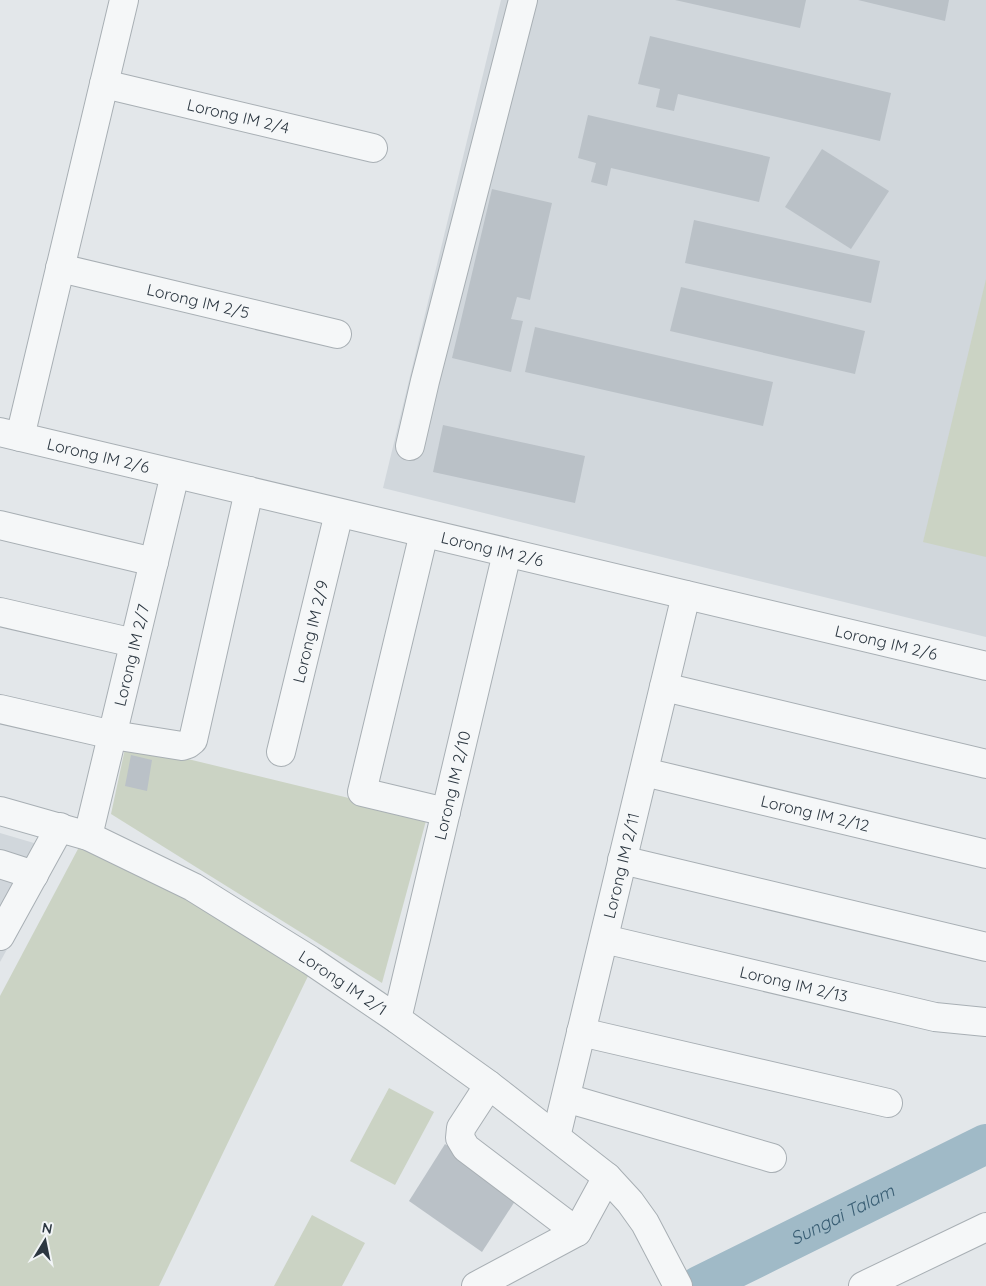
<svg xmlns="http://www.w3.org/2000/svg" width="986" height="1286" font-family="Quicksand,sans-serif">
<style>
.built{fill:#d1d7dc}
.green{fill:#cbd3c4}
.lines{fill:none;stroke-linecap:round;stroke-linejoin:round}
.river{stroke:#a0bac7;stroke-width:40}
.building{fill:#bac1c7}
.minor-casing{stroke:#a8afb4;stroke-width:30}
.minor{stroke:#f5f7f8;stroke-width:28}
.labels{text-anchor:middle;stroke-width:4.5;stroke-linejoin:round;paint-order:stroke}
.street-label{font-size:16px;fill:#2c3741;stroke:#f2f5f7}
.water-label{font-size:18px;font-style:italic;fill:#385d73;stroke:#f2f5f7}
</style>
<rect width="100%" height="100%" fill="#e3e7ea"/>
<g class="built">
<path d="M501,0h485v637l-603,-149z"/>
<path d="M0,833l61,18 -61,111z"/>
</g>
<g class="green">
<path d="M986,279v278l-63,-15z"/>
<path d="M126,744l301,73 -45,166 -271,-169z"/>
<path d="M87,832l222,142 -150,312h-159v-290z"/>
<path d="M389,1088l45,24 -39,73 -45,-24z"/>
<path d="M312,1215l53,28 -23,43h-68z"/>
</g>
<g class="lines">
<path class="river" id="s1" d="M699,1286l287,-142"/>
</g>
<g class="building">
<path d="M675,0h131l-6,28z"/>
<path d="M858,0h91l-4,21z"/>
<path d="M650,36l241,57 -11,48 -202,-47 -4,17 -18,-4 4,-18 -22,-5z"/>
<path d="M588,115l182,42 -11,45 -148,-34 -4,18 -16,-4 5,-19 -18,-5z"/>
<path d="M822,149l67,42 -38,58 -66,-42z"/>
<path d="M492,189l60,14 -22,97 -13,-3 -6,22 12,2 -12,51 -59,-14z"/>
<path d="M694,220l186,41 -9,42 -186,-40z"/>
<path d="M681,287l184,44 -10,43 -185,-43z"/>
<path d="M535,327l238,55 -10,44 -238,-54z"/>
<path d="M443,425l142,31 -10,47 -142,-31z"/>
<path d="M131,755l21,5 -5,31 -22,-5z"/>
<path d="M445,1144l74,51 -37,57 -73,-51z"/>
</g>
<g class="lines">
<defs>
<g id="minor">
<path id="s2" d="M104,84l269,64"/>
<path id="s3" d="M60,268l277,66"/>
<path id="s4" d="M0,432l986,234"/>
<path d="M20,437l104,-437"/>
<path d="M410,446l15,-65 98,-381"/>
<path d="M0,525l154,37"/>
<path d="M424,533l-62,259 84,20"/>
<path d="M0,612l134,31"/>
<path d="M664,687l322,77"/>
<path d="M0,709l113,26 69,11 6,-2 5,-4 56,-249"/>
<path id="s5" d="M281,752l58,-239"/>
<path id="s6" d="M644,772l342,82"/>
<path id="s7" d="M0,811l88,25 105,51 117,73 87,59 92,66 118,92 23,25 15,21 33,63"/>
<path id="s8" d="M88,836l87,-362"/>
<path d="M622,860l364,87"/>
<path d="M0,864l34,11"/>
<path d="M0,936l60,-109"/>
<path id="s9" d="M604,939l331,78 51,5"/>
<path id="s10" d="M397,1019l110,-466"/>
<path d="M581,1032l307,71"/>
<path d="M489,1085l-28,43 -1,10 6,10 111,84"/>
<path d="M566,1098l206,60"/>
<path id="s11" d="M556,1137l130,-542"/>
<path d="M476,1286l101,-54 30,-55"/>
<path d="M863,1286l123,-59"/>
</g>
</defs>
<use href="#minor" class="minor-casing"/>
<use href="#minor" class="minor"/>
</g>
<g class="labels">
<g class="street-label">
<text dy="6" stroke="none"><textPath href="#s2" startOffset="138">Lorong IM 2/4</textPath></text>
<text dy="6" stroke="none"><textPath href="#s3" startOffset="142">Lorong IM 2/5</textPath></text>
<text dy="6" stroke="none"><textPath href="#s4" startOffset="101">Lorong IM 2/6</textPath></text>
<text dy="6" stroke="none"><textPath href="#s4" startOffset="506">Lorong IM 2/6</textPath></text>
<text dy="6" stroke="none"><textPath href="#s5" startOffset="124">Lorong IM 2/9</textPath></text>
<text dy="6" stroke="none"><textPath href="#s4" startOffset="911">Lorong IM 2/6</textPath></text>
<text dy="6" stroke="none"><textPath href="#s8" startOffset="186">Lorong IM 2/7</textPath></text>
<text dy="6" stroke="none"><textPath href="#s10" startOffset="240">Lorong IM 2/10</textPath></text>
<text dy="6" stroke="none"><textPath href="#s6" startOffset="176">Lorong IM 2/12</textPath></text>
<text dy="6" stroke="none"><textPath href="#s11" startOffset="279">Lorong IM 2/11</textPath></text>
<text dy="6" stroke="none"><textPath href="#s7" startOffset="386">Lorong IM 2/1</textPath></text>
<text dy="6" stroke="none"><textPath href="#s9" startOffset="195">Lorong IM 2/13</textPath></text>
</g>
<g class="water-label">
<text dy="6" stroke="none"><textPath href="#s1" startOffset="160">Sungai Talam</textPath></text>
</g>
</g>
<g transform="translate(45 1241) rotate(10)" stroke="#f2f5f7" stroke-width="4" paint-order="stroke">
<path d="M0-4L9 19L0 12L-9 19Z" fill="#2c3741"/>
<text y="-8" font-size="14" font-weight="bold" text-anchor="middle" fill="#2c3741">N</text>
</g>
</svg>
